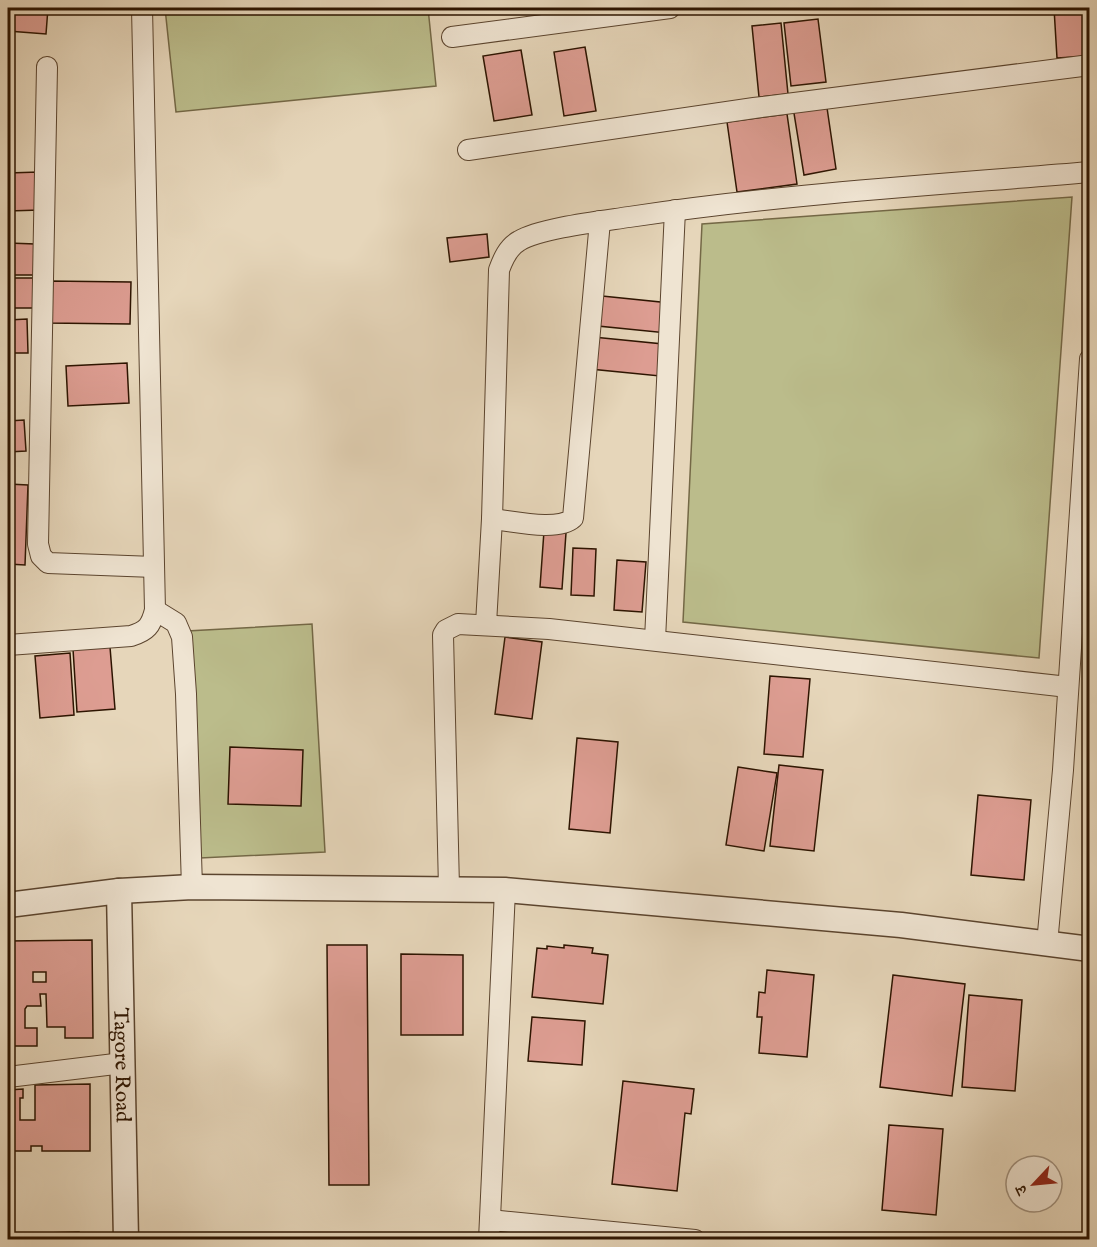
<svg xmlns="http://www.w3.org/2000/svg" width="1097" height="1247" font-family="'IM FELL English','Noto Serif Devanagari',serif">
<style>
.green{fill:#bbbc8b;stroke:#746846;stroke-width:1.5}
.building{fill:#dd9d92;stroke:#2d1400;stroke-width:1.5;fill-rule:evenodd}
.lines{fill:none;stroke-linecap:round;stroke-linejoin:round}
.minor-casing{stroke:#5b442e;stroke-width:22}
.tertiary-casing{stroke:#5b442e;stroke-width:27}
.minor{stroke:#efe4d2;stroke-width:20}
.tertiary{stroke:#efe4d2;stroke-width:24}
.labels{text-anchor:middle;stroke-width:6;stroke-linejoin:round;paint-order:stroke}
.street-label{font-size:21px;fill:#2d1400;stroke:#efe4d2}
</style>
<rect width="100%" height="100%" fill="#e6d6ba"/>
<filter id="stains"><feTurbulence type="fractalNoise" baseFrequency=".00333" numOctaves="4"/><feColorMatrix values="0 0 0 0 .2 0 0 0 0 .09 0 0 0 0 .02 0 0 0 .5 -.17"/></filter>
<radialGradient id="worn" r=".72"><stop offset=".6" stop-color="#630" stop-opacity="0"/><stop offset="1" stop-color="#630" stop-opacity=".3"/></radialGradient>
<g class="green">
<path d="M165,8h263l8,78 -260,26z"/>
<path d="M1072,197l-33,461 -356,-36 19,-398z"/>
<path d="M312,624l13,228 -125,6 -13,-227z"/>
</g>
<g class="building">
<path d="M8,8h40l-2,26 -38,-3z"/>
<path d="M87,8h48v3l-48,1z"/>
<path d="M1054,8h36v48l-33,2z"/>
<path d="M818,19l8,63 -35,4 -7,-63z"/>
<path d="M781,23l7,71 -29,3 -7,-71z"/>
<path d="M585,47l11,64 -32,5 -10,-64z"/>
<path d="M521,50l11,65 -38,6 -11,-65z"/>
<path d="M826,101l10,68 -32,6 -11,-68z"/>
<path d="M787,114l10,70 -60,8 -10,-70z"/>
<path d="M39,172l1,38 -32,1v-38z"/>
<path d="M487,234l2,23 -39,5 -3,-24z"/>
<path d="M8,243l27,1 -1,31h-26z"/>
<rect x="8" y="278" width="26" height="30"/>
<path d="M48,281l83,1 -1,42 -83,-1z"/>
<path d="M602,296l68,7 -3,30 -69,-7z"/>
<path d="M27,319l1,34h-20v-33z"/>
<path d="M593,337l70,7 -3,32 -70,-7z"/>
<path d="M127,363l2,40 -61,3 -2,-40z"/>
<path d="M24,420l2,31 -18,1v-31z"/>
<path d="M8,484l20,1 -3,80 -17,-1z"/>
<path d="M544,531l22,2 -4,56 -22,-2z"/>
<path d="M573,548l23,1 -2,47 -23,-1z"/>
<path d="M617,560l29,2 -4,50 -28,-2z"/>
<path d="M505,637l37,5 -10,77 -37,-5z"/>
<path d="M110,647l5,62 -38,3 -4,-63z"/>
<path d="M70,653l4,62 -34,3 -5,-62z"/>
<path d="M770,676l40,3 -7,78 -39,-3z"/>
<path d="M577,738l41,4 -8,91 -41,-4z"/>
<path d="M230,747l73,3 -2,56 -73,-2z"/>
<path d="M779,765l44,5 -9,81 -44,-5z"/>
<path d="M738,767l39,6 -13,78 -38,-6z"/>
<path d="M978,795l53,5 -7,80 -53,-5z"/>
<path d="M92,940l1,98h-28v-11h-18l-1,-33h-6l1,12h-14l-2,3v19h12v18h-29v-105zM33,972h13v10h-13z"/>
<path d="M327,945h40l2,240h-40z"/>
<path d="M564,945l29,3 -1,5 16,2 -5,49 -71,-7 5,-49 10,1v-3l17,2z"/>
<path d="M401,954l62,1v80h-62z"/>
<path d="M767,970l47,5 -7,82 -48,-4 3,-36h-5l2,-25 6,1z"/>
<path d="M893,975l72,9 -13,112 -72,-9z"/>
<path d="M969,995l53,5 -7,91 -53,-4z"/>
<path d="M532,1017l53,4 -3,44 -54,-4z"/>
<path d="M623,1081l71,8 -3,25 -6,-1 -8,78 -65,-7z"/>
<path d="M90,1084v67h-48v-5h-11v5h-23v-61l15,-1v9h-3v22h15v-35z"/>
<path d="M889,1125l54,4 -7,86 -54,-5z"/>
<path d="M79,1232v8h-71v-6z"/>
</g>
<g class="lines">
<defs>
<g id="minor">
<path d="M452,37l218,-29"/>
<path d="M47,67l-9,477 3,12 7,7 106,4"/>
<path d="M468,150l286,-42 336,-43"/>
<path d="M492,519c21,2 66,13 81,-1l27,-297"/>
<path d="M155,610l21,13 6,14 4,57 6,193"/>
<path d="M486,624l6,-105 7,-249c4,-11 9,-23 20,-29 21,-13 84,-20 110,-24 152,-23 307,-32 461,-45"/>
<path d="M655,640l20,-430"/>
<path d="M8,645l123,-9c16,-5 20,-10 24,-26l-13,-602"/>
<path d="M449,888l-6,-253 3,-5 12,-6 91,5 519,58"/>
<path d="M1047,944l16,-174 27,-411"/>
<path d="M8,1077l115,-14"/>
<path d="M490,1220l205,20"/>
<path d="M489,1240l16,-350"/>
</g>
<g id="tertiary">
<path id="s1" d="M119,891l7,349"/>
<path d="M8,905l111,-14 73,-4 313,3 396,35 189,24"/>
</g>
</defs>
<use href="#minor" class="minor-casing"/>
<use href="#tertiary" class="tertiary-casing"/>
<use href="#minor" class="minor"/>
<use href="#tertiary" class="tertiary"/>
</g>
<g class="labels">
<g class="street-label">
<text dy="7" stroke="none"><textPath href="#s1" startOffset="174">Tagore Road</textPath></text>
</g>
</g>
<rect width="1097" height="1247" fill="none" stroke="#e6d6ba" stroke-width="30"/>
<rect x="9" y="9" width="1079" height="1229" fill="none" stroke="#2d1400" stroke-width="3"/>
<rect x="15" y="15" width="1067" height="1217" fill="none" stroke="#2d1400" stroke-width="1.5"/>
<g transform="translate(1034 1184) rotate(244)"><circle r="28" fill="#efe4d2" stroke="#a1917e" stroke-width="1.5"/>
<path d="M0-4.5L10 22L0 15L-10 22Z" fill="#8f2418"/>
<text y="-9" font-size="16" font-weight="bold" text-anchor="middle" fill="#2d1400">उ</text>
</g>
<rect width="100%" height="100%" filter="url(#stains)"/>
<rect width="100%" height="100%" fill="url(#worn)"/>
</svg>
